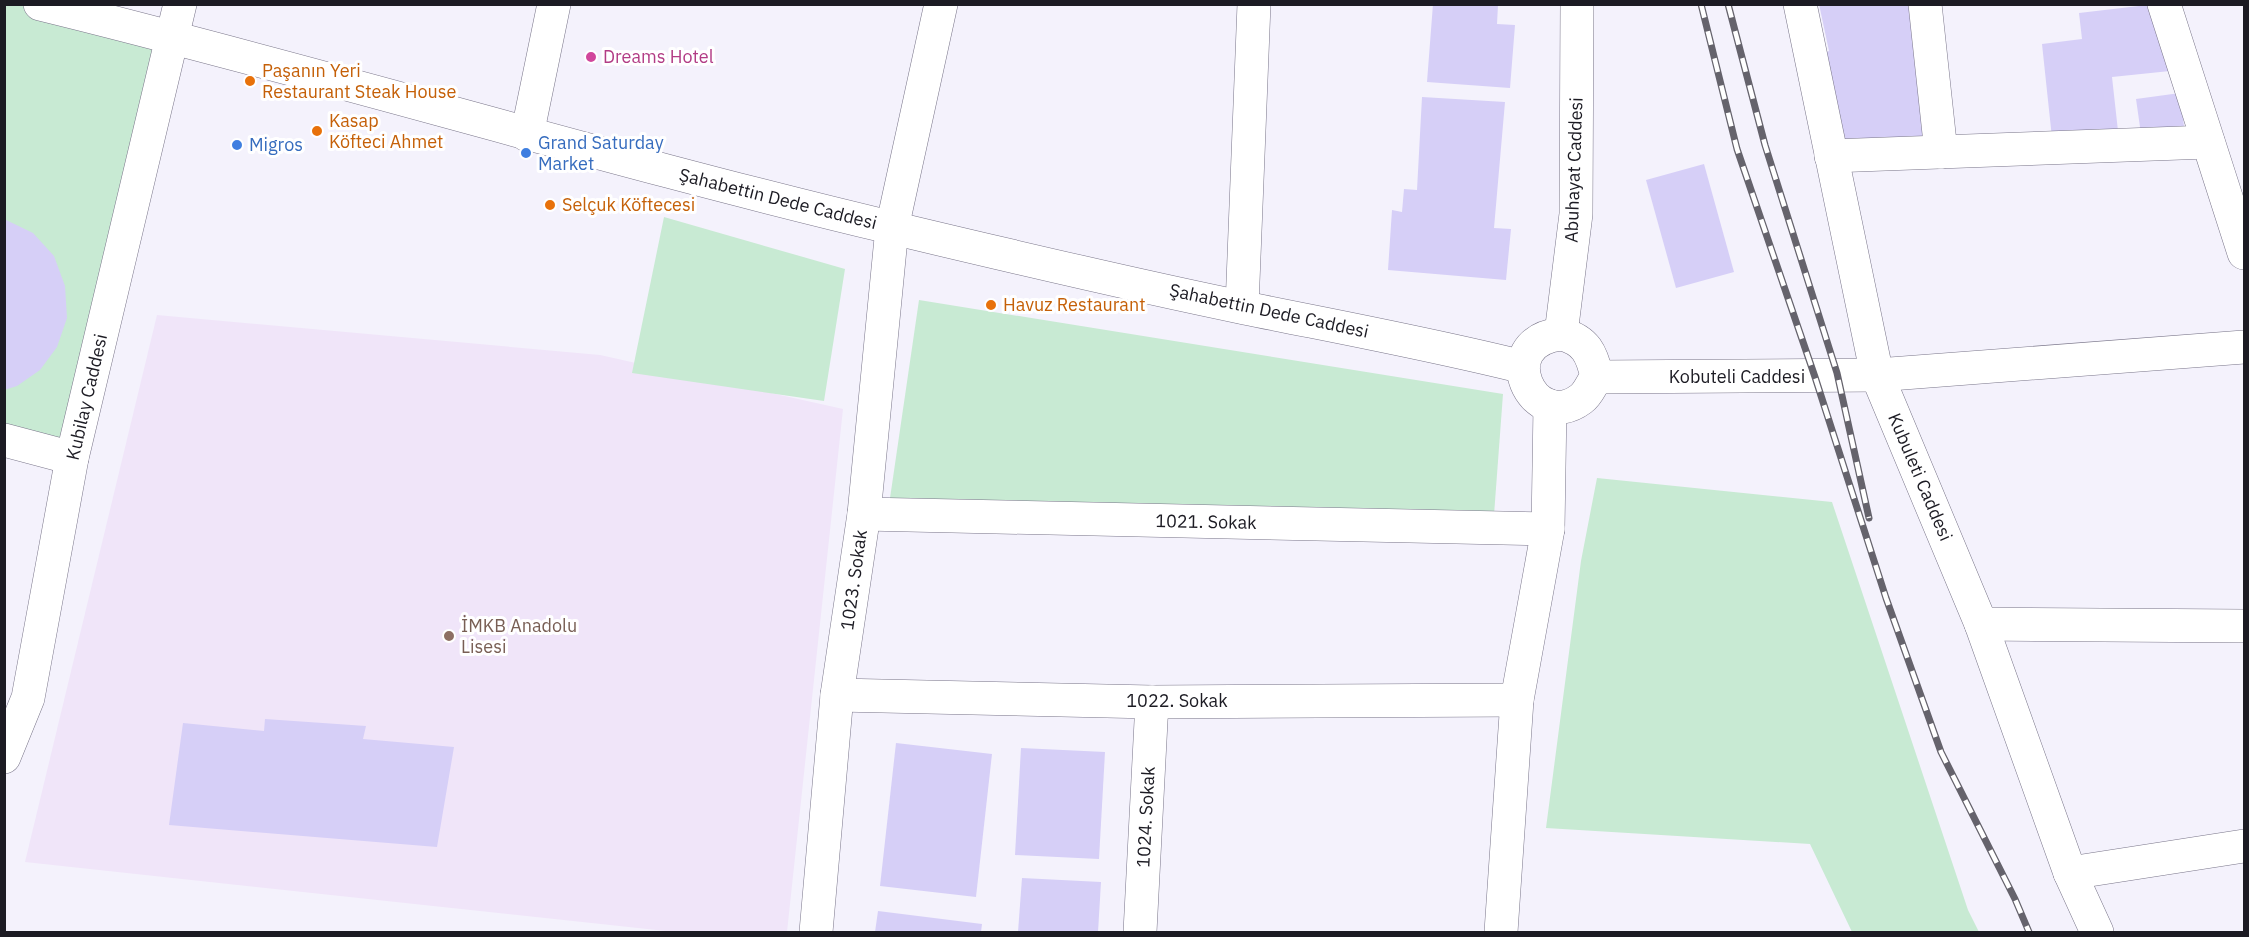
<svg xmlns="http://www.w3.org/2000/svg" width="2249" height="937" font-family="'IBM Plex Sans',sans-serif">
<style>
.education{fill:#f0e5f9}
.green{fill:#c8ead3}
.building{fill:#d6cff7}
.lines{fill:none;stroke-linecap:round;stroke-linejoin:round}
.minor-casing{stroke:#7a768a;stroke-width:34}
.minor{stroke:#fff;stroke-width:33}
.rail-casing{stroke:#65636c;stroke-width:7}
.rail{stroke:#fff;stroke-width:4.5;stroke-dasharray:14;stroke-linecap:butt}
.hotel-dot{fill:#d1479c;stroke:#fff;stroke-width:2}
.food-dot{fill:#e8710a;stroke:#fff;stroke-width:2}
.shop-dot{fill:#3f7fe0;stroke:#fff;stroke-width:2}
.education-dot{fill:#8d6e63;stroke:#fff;stroke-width:2}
.labels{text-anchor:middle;stroke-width:6;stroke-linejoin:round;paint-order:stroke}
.hotel-label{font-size:18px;fill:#b23c85;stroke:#fff;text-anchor:start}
.food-label{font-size:18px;fill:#c56008;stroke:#fff;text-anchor:start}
.shop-label{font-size:18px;fill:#366cbe;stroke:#fff;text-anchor:start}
.street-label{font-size:18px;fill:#1c1b23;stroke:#fff}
.education-label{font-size:18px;fill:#785e54;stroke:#fff;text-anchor:start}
</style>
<rect width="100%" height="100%" fill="#f4f2fc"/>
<path class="education" d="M157,315l443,40 243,54 -56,523h-112l-650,-70z"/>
<g class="green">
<path d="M4,5h36l131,31 -99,422 -67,-18z"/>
<path d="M664,217l181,52 -21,132 -192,-28z"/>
<path d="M919,300l584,94 -9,121 -605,-10z"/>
<path d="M1597,478l235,24 136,408 11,22h-127l-42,-88 -264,-16 35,-267z"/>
</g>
<g class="building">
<path d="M1433,4l65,1 -1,19 18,1 -5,63 -83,-6z"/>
<path d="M1819,4h92l20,141 -86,4 -24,-95 8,-3z"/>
<path d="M2156,4l14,67 -58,6 6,54 -66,7 -10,-94 40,-5 -3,-26z"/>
<path d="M2180,93l5,42 -43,6 -6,-42z"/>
<path d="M1422,97l83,5 -11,126 17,1 -5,51 -118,-10 4,-60 10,2 2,-23 13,1z"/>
<path d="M1704,164l30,108 -58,16 -30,-108z"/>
<path d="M4,219l29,14 21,23 11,30 2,32 -10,29 -17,23 -23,16 -13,4z"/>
<path d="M265,719l101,7 -3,13 91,8 -17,100 -268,-22 14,-102 81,8z"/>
<path d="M896,743l96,11 -16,143 -96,-11z"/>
<path d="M1021,748l84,4 -6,107 -84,-4z"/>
<path d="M1022,878l79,4 -3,50h-80z"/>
<path d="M878,911l104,13 -1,8h-106z"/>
</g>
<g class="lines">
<defs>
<g id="minor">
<path d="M40,4c286,70 567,156 853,224 117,28 235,56 352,80 93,19 186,36 278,59"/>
<path d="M1800,4l77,371 104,249 89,249 27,59"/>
<path d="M1925,4l16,148"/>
<path d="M2164,4l80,249"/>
<path d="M527,135l27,-131"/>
<path d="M1831,156l377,-14"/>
<path d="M1242,307l12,-303"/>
<path d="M1561,334l15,-120 1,-210"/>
<path d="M1561,334c25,6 31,20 36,43 -6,7 -8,16 -16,22 -48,36 -91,-57 -20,-65z"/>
<path d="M1597,377l280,-2 367,-28"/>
<path d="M4,440l68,18"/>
<path d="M864,514l684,15"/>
<path d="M1981,624l263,2"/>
<path d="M837,695l315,7 365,-2"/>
<path d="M4,757l24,-59 44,-240 108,-454"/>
<path d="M2070,873l174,-27"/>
<path d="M816,932l21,-237 27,-181 28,-286 49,-224"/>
<path d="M1140,932l12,-230"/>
<path d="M1501,932l16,-232 31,-171 2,-123"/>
</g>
</defs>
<use href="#minor" class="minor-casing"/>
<use href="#minor" class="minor"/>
<defs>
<g id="rail">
<path d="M1701,4l36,145 78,228 71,221 55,154 74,147 14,33"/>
<path d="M1728,4l37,141 72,228 32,145"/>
</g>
</defs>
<use href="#rail" class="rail-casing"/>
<use href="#rail" class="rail"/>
</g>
<circle class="hotel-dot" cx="591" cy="57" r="6"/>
<g class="food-dot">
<circle cx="250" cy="81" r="6"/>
<circle cx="317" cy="131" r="6"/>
<circle cx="550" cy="205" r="6"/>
<circle cx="991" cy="305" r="6"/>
</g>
<g class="shop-dot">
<circle cx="237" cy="145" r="6"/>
<circle cx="526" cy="153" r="6"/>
</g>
<circle class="education-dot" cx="449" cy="636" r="6"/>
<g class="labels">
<g class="hotel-label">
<text x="603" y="63">Dreams Hotel</text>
</g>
<g class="food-label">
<text x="262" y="77">Paşanın Yeri<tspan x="262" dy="21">Restaurant Steak House</tspan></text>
<text x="329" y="127">Kasap<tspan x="329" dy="21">Köfteci Ahmet</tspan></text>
<text x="562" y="211">Selçuk Köftecesi</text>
<text x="1003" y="311">Havuz Restaurant</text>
</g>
<g class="shop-label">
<text x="538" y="149">Grand Saturday<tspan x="538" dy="21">Market</tspan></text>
<text x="249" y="151">Migros</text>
</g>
<g class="street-label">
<text transform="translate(1574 170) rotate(-88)" y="6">Abuhayat Caddesi</text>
<text transform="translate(778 199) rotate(14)" y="6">Şahabettin Dede Caddesi</text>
<text transform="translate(1269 311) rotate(12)" y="6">Şahabettin Dede Caddesi</text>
<text x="1737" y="383">Kobuteli Caddesi</text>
<text transform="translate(87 397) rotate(-77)" y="6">Kubilay Caddesi</text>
<text transform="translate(1920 477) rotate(67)" y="6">Kubuleti Caddesi</text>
<text transform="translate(1206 522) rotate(1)" y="6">1021. Sokak</text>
<text transform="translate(854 580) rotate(-82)" y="6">1023. Sokak</text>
<text x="1177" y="707">1022. Sokak</text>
<text transform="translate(1146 817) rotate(-87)" y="6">1024. Sokak</text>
</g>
<g class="education-label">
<text x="461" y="632">İMKB Anadolu<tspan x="461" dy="21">Lisesi</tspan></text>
</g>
</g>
<rect width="2249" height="937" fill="none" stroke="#1c1b23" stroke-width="12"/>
</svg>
